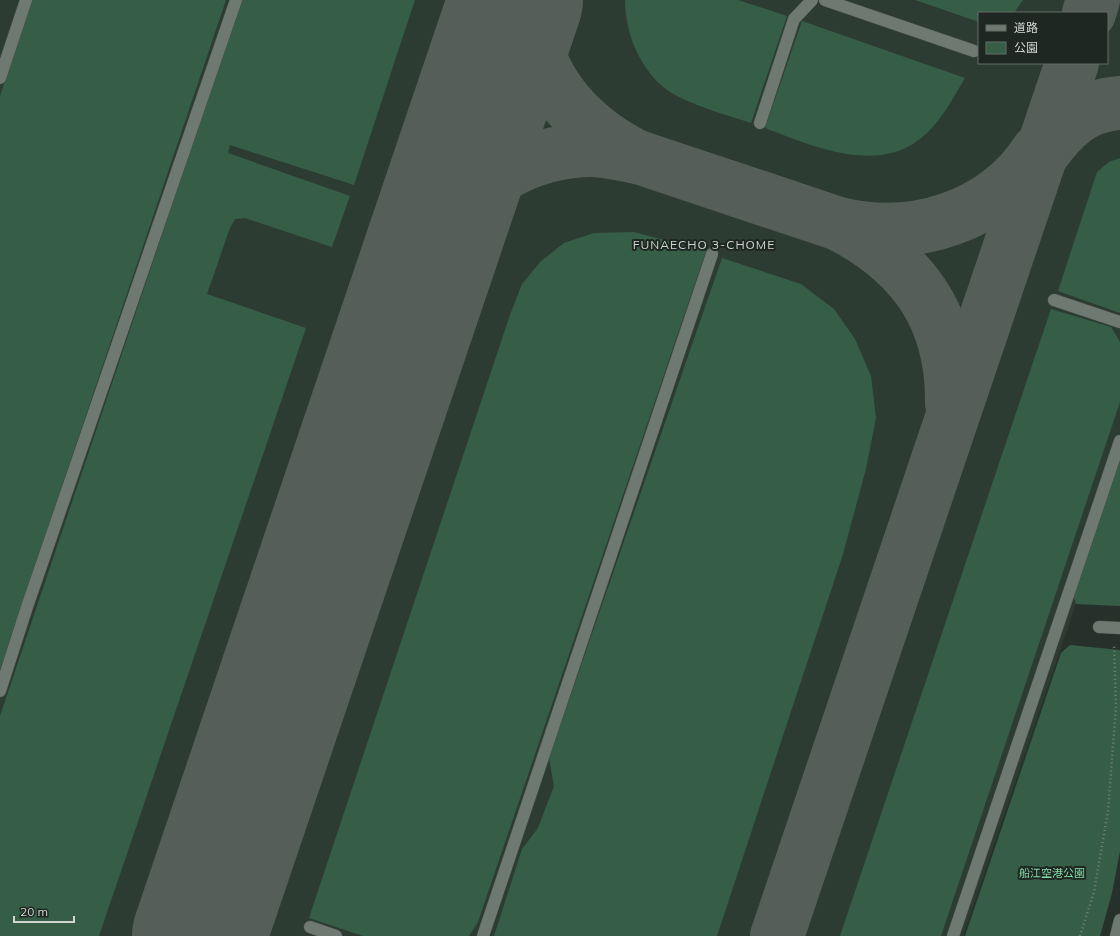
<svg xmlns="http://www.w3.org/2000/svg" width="1120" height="936" font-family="Mulish,'Noto Sans JP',sans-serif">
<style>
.built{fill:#2c3c32;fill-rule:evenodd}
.green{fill:#365e46}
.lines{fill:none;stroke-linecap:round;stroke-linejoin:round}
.taxiway{stroke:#555e58;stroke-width:54}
.runway{stroke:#555e58;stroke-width:134}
.minor-casing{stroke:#464e48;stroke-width:13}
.path{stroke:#78817c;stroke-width:2.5;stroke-dasharray:1 3;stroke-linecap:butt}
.minor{stroke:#6e7971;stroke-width:12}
.labels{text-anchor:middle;stroke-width:4;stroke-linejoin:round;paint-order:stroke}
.park-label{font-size:11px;fill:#84d8a6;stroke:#1e2721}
.neighbourhood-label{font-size:12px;letter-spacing:1px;fill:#d0d6d2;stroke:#1e2721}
</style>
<rect width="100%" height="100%" fill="#27312b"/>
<path class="built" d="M0,0h1120v606l-44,-2 -113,332h-963zM979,13h128v50h-128z"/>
<g class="green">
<path d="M32,0h194l-226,670v-574z"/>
<path d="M241,0h174l-61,185 -124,-40 -2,8 122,43 -18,51 -87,-29 -10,1 -5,9 -23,66 99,34 -207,608h-99v-220z"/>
<path d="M625,0h113l49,16 -36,107c-24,-8 -50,-15 -72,-26 -35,-17 -54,-60 -54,-97z"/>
<path d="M915,0h108l-9,13h-35v9z"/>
<path d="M802,21l163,57c-11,18 -22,40 -38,55 -45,44 -112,14 -162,-5z"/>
<path d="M1120,158v155l-62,-22 39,-119 12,-10z"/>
<path d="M634,232l72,19 -228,671 -9,14h-106l-54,-18 201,-603 12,-31 18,-22 24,-19 30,-10z"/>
<path d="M722,258l79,26 33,25 21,30 16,37 5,42 -10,51 -23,85 -126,382h-223l28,-87 16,-21 16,-42 -5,-28z"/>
<path d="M1051,309l60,18 9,15v60l-179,534h-101z"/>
<path d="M1120,457v149l-44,-2 -3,-9z"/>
<path d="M1070,645l50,5v201l-8,42 -12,43h-135l96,-283z"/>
</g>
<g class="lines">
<g class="taxiway">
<path d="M529,0c1,73 45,125 108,157"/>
<path d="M1089,13l4,-13"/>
<path d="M1042,154c21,-29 40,-48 78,-51"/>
<path d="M841,225c73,38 112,94 111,178"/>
<path d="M427,264c6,-12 11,-24 18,-35 30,-48 88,-78 144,-79 17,0 32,4 49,7l201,67c74,18 156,-7 199,-73"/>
<path d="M777,936l295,-873"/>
</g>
<path class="runway" d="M199,936l317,-936"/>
<defs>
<g id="minor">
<path d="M825,0l149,51"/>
<path d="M0,78l26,-78"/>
<path d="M760,123l34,-104 18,-19"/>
<path d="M1054,300l66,22"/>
<path d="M1099,627l21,1"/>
<path d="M0,691l27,-84 209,-607"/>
<path d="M310,927l26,9"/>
<path d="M483,936l229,-682"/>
<path d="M953,936l167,-495"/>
<path d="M1116,936l4,-16"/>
</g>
</defs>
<use href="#minor" class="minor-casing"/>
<path class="path" d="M1080,936l14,-44 14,-81 8,-104 -2,-63"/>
<use href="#minor" class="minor"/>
</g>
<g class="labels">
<g class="park-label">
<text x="1052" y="877">船江空港公園</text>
</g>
<g class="neighbourhood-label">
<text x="704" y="249">FUNAECHO 3-CHOME</text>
</g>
</g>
<rect x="978" y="12" width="130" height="52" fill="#1e2721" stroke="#656d68"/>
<rect x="986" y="25" width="20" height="6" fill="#6e7971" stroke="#656d68"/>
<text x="1014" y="32" font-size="12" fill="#d0d6d2">道路</text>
<rect x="986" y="42" width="20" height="12" fill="#365e46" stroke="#656d68"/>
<text x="1014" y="52" font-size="12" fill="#d0d6d2">公園</text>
<path d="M14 916v6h60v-6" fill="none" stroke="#d0d6d2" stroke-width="2"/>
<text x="20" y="916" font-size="12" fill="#d0d6d2" stroke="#1e2721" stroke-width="3" paint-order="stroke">20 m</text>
</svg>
